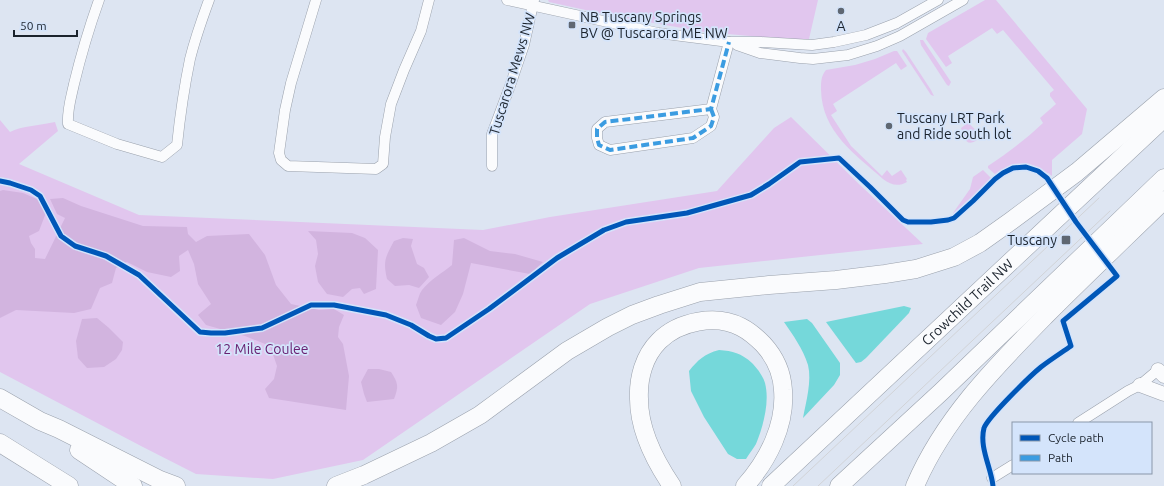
<svg xmlns="http://www.w3.org/2000/svg" width="1164" height="486" font-family="Ubuntu,sans-serif">
<style>
.green{fill:#e1c6ee}
.forest{fill:#d2b4df}
.water{fill:#75d8da}
.lines{fill:none;stroke-linecap:round;stroke-linejoin:round}
.street-casing{stroke:#9aa1ac;stroke-width:11}
.secondary-casing{stroke:#9aa1ac;stroke-width:15}
.highway-casing{stroke:#9aa1ac;stroke-width:19}
.street{stroke:#fafbfd;stroke-width:10}
.secondary{stroke:#fafbfd;stroke-width:14}
.highway{stroke:#fafbfd;stroke-width:18}
.tram{stroke:#d1d3d7;stroke-width:1}
.quiet{stroke:#3b9ce1;stroke-width:4;stroke-dasharray:8 4;stroke-linecap:butt}
.cycleway-casing{stroke:#d4e4fb;stroke-width:8}
.cycleway{stroke:#0057b8;stroke-width:5}
.poi-dot{fill:#5f6772;stroke:#d4e4fb;stroke-width:1.5}
.labels{text-anchor:middle;stroke-width:3.5;stroke-linejoin:round;paint-order:stroke}
.poi-label{font-size:14px;fill:#1b232d;stroke:#d4e4fb;text-anchor:start}
.street-label{font-size:14px;fill:#1b232d;stroke:#d4e4fb}
.park-label{font-size:14px;fill:#692172;stroke:#d4e4fb}
</style>
<rect width="100%" height="100%" fill="#dde5f2"/>
<g class="green">
<path d="M548,0h270l-9,39h-27l-77,-7 -97,-17 -59,-13z"/>
<path d="M985,0h11l91,109 -5,25 -30,26v16l-4,-3 -2,1c-11,-11 -28,-13 -42,-4 -3,1 -5,4 -8,5l-8,-7v-2c20,-13 38,-27 55,-43l-3,-5 16,-14 -6,-8v-3l4,-3 -51,-60 -6,4 -5,-6 -44,28 4,7 -6,4 -20,-28 2,-6z"/>
<path d="M920,40h3l28,42 -2,4 -2,-1 -26,-40z"/>
<path d="M903,49l3,3 25,38 3,6 -3,-1 -29,-44z"/>
<path d="M894,51h3l10,15 -6,4 -5,-7 -63,41 4,7 -6,4 20,31 31,30 5,-6 5,6 9,-6 6,9 -1,1 1,2c-9,5 -16,3 -24,-3 -28,-25 -61,-47 -62,-89 0,-8 0,-14 5,-20l29,-5 20,-6z"/>
<path d="M791,117l68,67 64,60 -224,24 -109,36 -227,156 -90,19 -77,-5 -55,-28 -141,-74v-252l10,12c11,-6 32,-7 45,-10l3,9 -39,33 120,51 344,15 67,-13 167,-26 57,-63z"/>
<path d="M968,123c6,5 12,9 9,17 -11,8 -13,-3 -16,-12z"/>
<path d="M983,170l8,8v3l-36,34 -2,-2 17,-24 3,-12z"/>
</g>
<g class="forest">
<path d="M3,190l20,3 16,7 8,10 -8,21 -10,5 2,7 4,6v9l10,1 20,-41 -8,-4 -7,-15 13,-1 18,8 62,20 44,1 1,7 8,8 11,-6 42,-2 16,21 11,30 15,19 28,6 15,-1 10,6 -5,12 -1,10 5,7 6,32 -3,34 -77,-12 -4,-9 9,-10 3,-13 -7,-20 -25,-10 -39,-11 -8,-10 13,-11 -13,-20 -4,-20 -6,-14 -9,6 1,15 -9,6 -24,-5 -20,-10 -11,6 -4,15 -12,5 -9,21 -17,4 -58,-3 -16,8v-127z"/>
<path d="M308,231l44,2 13,5 13,12 -2,39 -12,5 -4,-6 -8,1 -9,8 -16,-3 -9,-12 -3,-16 3,-12 -2,-14z"/>
<path d="M403,238l10,1 -2,7 6,18 7,4 5,9 -10,11 -10,-3 -14,1 -8,-7c-4,-18 -2,-21 7,-38z"/>
<path d="M464,238l26,13 25,3 28,8 -13,12 -59,-11 -8,31 -8,18 -14,13 -20,-7 -5,-13c2,-5 3,-11 6,-15 8,-10 20,-17 30,-25l2,-25z"/>
<path d="M97,318l12,10 14,14 -1,8 -6,9 -12,8 -17,1 -9,-10 -2,-17 6,-22z"/>
<path d="M368,369h11l12,3c7,11 8,14 3,27l-27,3 -3,-8 -3,-12z"/>
</g>
<g class="water">
<path d="M904,306l7,2 -2,5 -43,45 -5,4 -5,1 -30,-41z"/>
<path d="M807,319l5,4 28,40v12l-6,10 -31,33c3,-16 9,-37 5,-53 -5,-16 -15,-30 -24,-43z"/>
<path d="M719,350c14,1 22,3 33,13 5,5 11,13 13,20 5,19 -2,44 -9,61 -3,5 -7,10 -10,15h-9l-9,-5 -24,-37 -13,-26 -2,-20c9,-11 15,-17 30,-21z"/>
</g>
<g class="lines">
<defs>
<g id="street">
<path d="M99,0c-10,28 -18,55 -25,84 -3,14 -7,26 -6,40l49,20 45,13 15,-12c3,-29 7,-57 13,-86 5,-20 12,-40 19,-59"/>
<path d="M316,0l-25,83 -6,27 -6,43 2,7 7,6 88,3 7,-5 2,-27 6,-33 13,-34 17,-39 8,-31"/>
<path d="M507,0l151,33 71,9h32l51,3 22,-3 32,-7 31,-12 41,-23"/>
<path d="M737,45l23,8 40,5 13,1 35,-4 29,-9 23,-10 63,-36"/>
<path d="M711,109l3,8 -3,9 -18,12 -83,12 -11,-5 -2,-7v-9l8,-7 106,-13 18,-67"/>
<path d="M492,166v-32l18,-48 14,-41 10,-45"/>
<path d="M1078,423l50,-32 12,-6 18,-15"/>
<path d="M992,478l21,-13"/>
</g>
<g id="secondary">
<path d="M1158,370l6,6"/>
<path d="M1140,385l24,9"/>
</g>
<g id="highway">
<path d="M0,398l40,23 19,8 101,51 16,6"/>
<path d="M0,443l69,43"/>
<path d="M79,450l54,36"/>
<path d="M336,486l28,-11 67,-32 49,-28 87,-64 41,-24 24,-12 27,-10 41,-13 69,-7 67,-5 49,-6 31,-5 38,-12 26,-14 31,-22 66,-49 87,-74"/>
<path d="M672,486c-17,-25 -33,-55 -33,-87 -1,-21 5,-43 20,-58 20,-20 57,-27 82,-14 8,4 16,11 22,17 12,13 19,28 20,46 3,35 -15,70 -38,96"/>
<path id="s1" d="M771,486l393,-368"/>
<path d="M839,486l102,-94 223,-214"/>
<path d="M915,486c29,-68 81,-120 132,-172 39,-39 78,-76 117,-114"/>
</g>
</defs>
<use href="#street" class="street-casing"/>
<use href="#secondary" class="secondary-casing"/>
<use href="#highway" class="highway-casing"/>
<use href="#street" class="street"/>
<use href="#secondary" class="secondary"/>
<use href="#highway" class="highway"/>
<g class="tram">
<path d="M793,486l306,-288"/>
<path d="M818,486l292,-275"/>
</g>
<path class="quiet" d="M711,109l3,8 -3,9 -18,12 -83,12 -11,-5 -2,-7v-9l8,-7 106,-13 18,-67"/>
<defs>
<path id="cycleway" d="M0,181l10,2 21,7 9,6 21,40 14,10 31,10 33,19 61,57 11,1h14l37,-5 49,-23h23l52,10 25,10 18,11 7,3 10,-1 43,-29 68,-51 47,-28 22,-8 61,-9 64,-18 18,-11 31,-22 39,-4 31,29 33,33 5,2h23l17,-2 6,-2 19,-17 22,-22 8,-6 10,-5 13,-1 12,4 9,7 29,44 41,54 -54,45 8,25c-10,7 -21,14 -30,21 -11,9 -53,50 -57,61 -5,19 7,39 9,58"/>
</defs>
<use href="#cycleway" class="cycleway-casing"/>
<use href="#cycleway" class="cycleway"/>
</g>
<g class="poi-dot">
<circle cx="841" cy="11" r="4"/>
<rect x="568" y="21" width="8" height="8" rx="2"/>
<circle cx="889" cy="126" r="4"/>
<rect x="1061" y="235" width="10" height="10" rx="2"/>
</g>
<g class="labels">
<g class="poi-label">
<text x="580" y="22">NB Tuscany Springs<tspan x="580" dy="16">BV @ Tuscarora ME NW</tspan></text>
<text x="841" y="31" text-anchor="middle">A</text>
<text x="897" y="123">Tuscany LRT Park<tspan x="897" dy="16">and Ride south lot</tspan></text>
<text x="1057" y="245" text-anchor="end">Tuscany</text>
</g>
<g class="street-label">
<text transform="translate(512 74) rotate(-73)" y="5">Tuscarora Mews NW</text>
<text dy="5" stroke="none"><textPath href="#s1" startOffset="269">Crowchild Trail NW</textPath></text>
</g>
<g class="park-label">
<text x="262" y="354">12 Mile Coulee</text>
</g>
</g>
<rect x="1012" y="422" width="140" height="52" fill="#d4e4fb" stroke="#8a97a9"/>
<rect x="1020" y="435" width="20" height="6" fill="#0057b8" stroke="#8a97a9"/>
<text x="1048" y="442" font-size="12" fill="#1b232d">Cycle path</text>
<rect x="1020" y="455" width="20" height="6" fill="#3b9ce1" stroke="#8a97a9"/>
<text x="1048" y="462" font-size="12" fill="#1b232d">Path</text>
<path d="M14 30v6h63v-6" fill="none" stroke="#1b232d" stroke-width="2"/>
<text x="20" y="30" font-size="12" fill="#1b232d" stroke="#d4e4fb" stroke-width="3" paint-order="stroke">50 m</text>
</svg>
